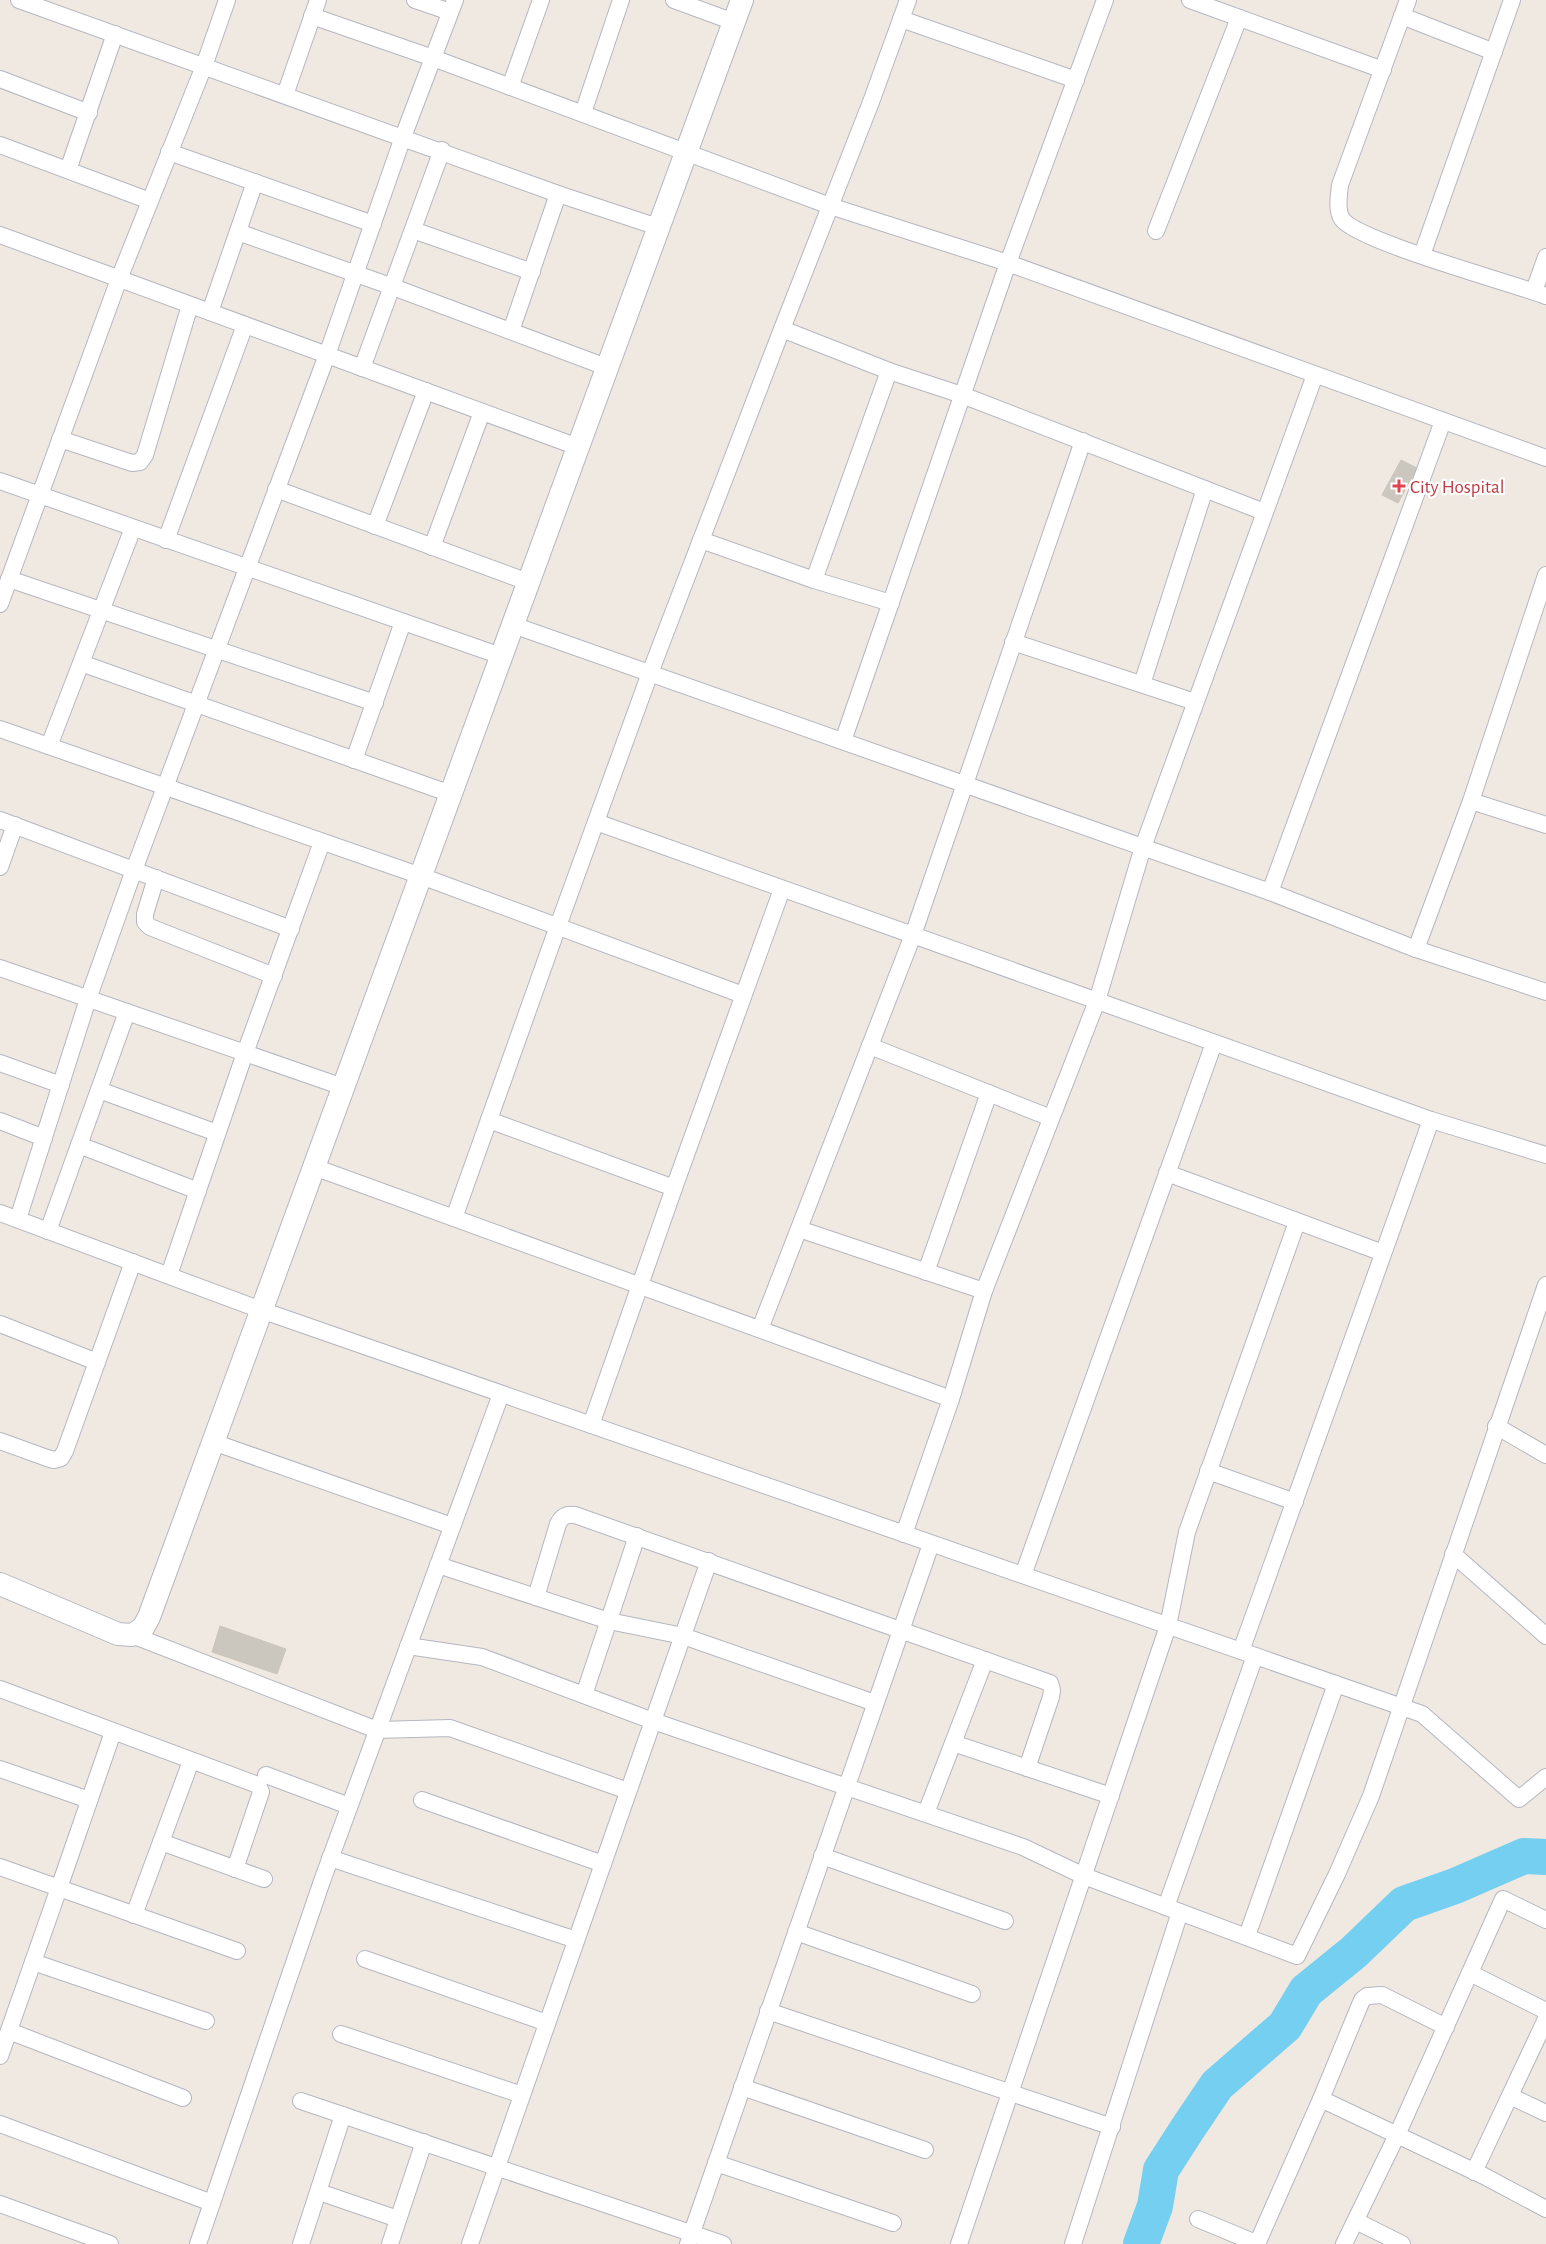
<svg xmlns="http://www.w3.org/2000/svg" width="1546" height="2244" font-family="'Alegreya Sans',sans-serif">
<style>
.lines{fill:none;stroke-linecap:round;stroke-linejoin:round}
.river{stroke:#75cff0;stroke-width:36}
.building{fill:#cbc7bf;stroke:#cbc5ba}
.street-casing{stroke:#b4b7c1;stroke-width:18}
.secondary-casing{stroke:#b4b7c1;stroke-width:24}
.street{stroke:#fff;stroke-width:16}
.secondary{stroke:#fff;stroke-width:22}
.health-dot{fill:#e0444e;stroke:#fff;stroke-width:2}
.labels{text-anchor:middle;stroke-width:4.5;stroke-linejoin:round;paint-order:stroke}
.health-label{font-size:19px;fill:#be3a42;stroke:#fff;text-anchor:start}
</style>
<rect width="100%" height="100%" fill="#efe9e1"/>
<g class="lines">
<path class="river" d="M1141,2244l14,-38 6,-36 27,-42 29,-43 68,-59 21,-35 48,-39 50,-48 51,-18 69,-30 22,1"/>
</g>
<g class="building">
<path d="M1401,460l16,8 -19,35 -16,-8z"/>
<path d="M220,1626l66,23 -9,25 -65,-22z"/>
</g>
<g class="lines">
<defs>
<g id="street">
<path d="M19,0l539,194 100,33"/>
<path d="M415,0l35,12"/>
<path d="M674,0l60,22"/>
<path d="M1190,0l193,70"/>
<path d="M1408,0l-68,185c-1,10 -4,25 2,34 15,22 170,64 204,77"/>
<path d="M312,16l121,42 397,148 178,57 538,195"/>
<path d="M1402,16l92,36"/>
<path d="M901,19l175,61"/>
<path d="M0,79l89,34"/>
<path d="M510,87l31,-87"/>
<path d="M285,95l33,-95"/>
<path d="M583,113l38,-113"/>
<path d="M0,145l150,56"/>
<path d="M169,152l204,72"/>
<path d="M68,170l47,-136"/>
<path d="M413,230l119,42"/>
<path d="M1156,231l83,-213"/>
<path d="M238,232l155,55 213,80"/>
<path d="M0,235l578,212"/>
<path d="M1422,255l90,-255"/>
<path d="M1534,291l12,-34"/>
<path d="M210,312l45,-130"/>
<path d="M782,329l107,42 73,24 302,117"/>
<path d="M511,331l47,-137"/>
<path d="M362,368l80,-218"/>
<path d="M60,439l72,24 8,-1 5,-7 45,-150"/>
<path d="M0,481l501,175"/>
<path d="M276,489l252,93"/>
<path d="M375,526l51,-135"/>
<path d="M166,540l79,-215"/>
<path d="M701,540l113,40 77,23"/>
<path d="M432,547l50,-135"/>
<path d="M9,579l366,124"/>
<path d="M814,580l75,-209"/>
<path d="M0,604l119,-325 85,-213 23,-66"/>
<path d="M513,625l757,267 146,57 130,43"/>
<path d="M1013,642l182,60"/>
<path d="M81,663l370,131"/>
<path d="M1142,684l63,-195"/>
<path d="M0,729l421,147 322,119"/>
<path d="M843,741l165,-478 97,-263"/>
<path d="M49,746l84,-218"/>
<path d="M354,760l49,-138"/>
<path d="M1471,801l75,24"/>
<path d="M0,820l291,109"/>
<path d="M596,822l835,298 115,35"/>
<path d="M0,867l15,-42"/>
<path d="M156,878l-11,36v8l5,5 124,49"/>
<path d="M1270,892l173,-471"/>
<path d="M1416,949l55,-148 75,-226"/>
<path d="M0,968l343,119"/>
<path d="M870,1046l181,72"/>
<path d="M0,1063l61,22"/>
<path d="M99,1090l118,43"/>
<path d="M489,1120l185,68"/>
<path d="M0,1121l44,17"/>
<path d="M79,1145l119,46"/>
<path d="M314,1167l637,232 33,-108 113,-290 46,-154 172,-472"/>
<path d="M1167,1173l216,80"/>
<path d="M0,1213l261,97 1161,404 97,85 27,-22"/>
<path d="M454,1218l104,-292 92,-253 132,-344 89,-227 37,-102"/>
<path d="M18,1219l70,-220 46,-129 193,-515 76,-218 52,-137"/>
<path d="M799,1229l185,62"/>
<path d="M48,1231l79,-219"/>
<path d="M926,1272l63,-179"/>
<path d="M169,1275l76,-222 77,-211"/>
<path d="M0,1324l97,38"/>
<path d="M760,1329l153,-394 170,-494"/>
<path d="M591,1425l83,-237 108,-299"/>
<path d="M1496,1426l50,29"/>
<path d="M0,1441l47,17 7,2 7,-2 4,-7 68,-189"/>
<path d="M213,1442l239,84"/>
<path d="M1208,1471l87,31"/>
<path d="M904,1534l47,-135"/>
<path d="M1453,1554l93,82"/>
<path d="M438,1565l171,56 74,15 192,67"/>
<path d="M1023,1575l191,-532"/>
<path d="M536,1597l22,-73c4,-8 8,-10 17,-9l475,168 2,7 -1,7 -24,71"/>
<path d="M132,1635l245,95 73,-2 178,63"/>
<path d="M408,1646l74,11 171,64 370,126 61,29 213,80 40,-82 34,-78 175,-511"/>
<path d="M1241,1651l190,-531"/>
<path d="M0,1689l258,96 3,7 -26,77"/>
<path d="M584,1695l53,-159"/>
<path d="M113,1732l-54,156 178,63"/>
<path d="M953,1743l158,53"/>
<path d="M0,1769l89,31"/>
<path d="M266,1775l83,31"/>
<path d="M422,1800l181,64"/>
<path d="M926,1813l59,-153"/>
<path d="M161,1842l103,37"/>
<path d="M822,1856l183,65"/>
<path d="M330,1858l246,82"/>
<path d="M0,1867l59,21 -59,168"/>
<path d="M1166,1907l89,-251"/>
<path d="M134,1915l57,-154"/>
<path d="M796,1932l176,62"/>
<path d="M1247,1936l89,-252"/>
<path d="M365,1959l182,64"/>
<path d="M33,1962l173,59"/>
<path d="M1470,1973l76,38"/>
<path d="M768,2011l344,116"/>
<path d="M9,2031l174,67"/>
<path d="M341,2034l181,61"/>
<path d="M742,2087l183,63"/>
<path d="M1510,2096l36,17"/>
<path d="M1321,2099l41,-99 5,-4 15,-1 64,32"/>
<path d="M301,2101l422,143"/>
<path d="M0,2124l212,79"/>
<path d="M716,2163l177,60"/>
<path d="M1474,2172l72,-153"/>
<path d="M319,2192l79,27"/>
<path d="M0,2204l110,40"/>
<path d="M1198,2219l60,25"/>
<path d="M1356,2221l46,23"/>
<path d="M198,2244l124,-363 179,-487"/>
<path d="M301,2244l42,-129"/>
<path d="M390,2244l34,-102"/>
<path d="M470,2244l239,-683"/>
<path d="M688,2244l243,-700"/>
<path d="M959,2244l209,-618 19,-94 110,-310"/>
<path d="M1073,2244l107,-332"/>
<path d="M1257,2244l64,-145 163,77 62,33"/>
<path d="M1344,2244l53,-109 106,-236 43,21"/>
</g>
<path id="secondary" d="M0,1584l118,50 14,1 11,-7 6,-11 593,-1617"/>
</defs>
<use href="#street" class="street-casing"/>
<use href="#secondary" class="secondary-casing"/>
<use href="#street" class="street"/>
<use href="#secondary" class="secondary"/>
</g>
<path class="health-dot" d="M1396.5 478.5h5v5h5v5h-5v5h-5v-5h-5v-5h5z"/>
<g class="labels">
<g class="health-label">
<text x="1410" y="493">City Hospital</text>
</g>
</g>
</svg>
